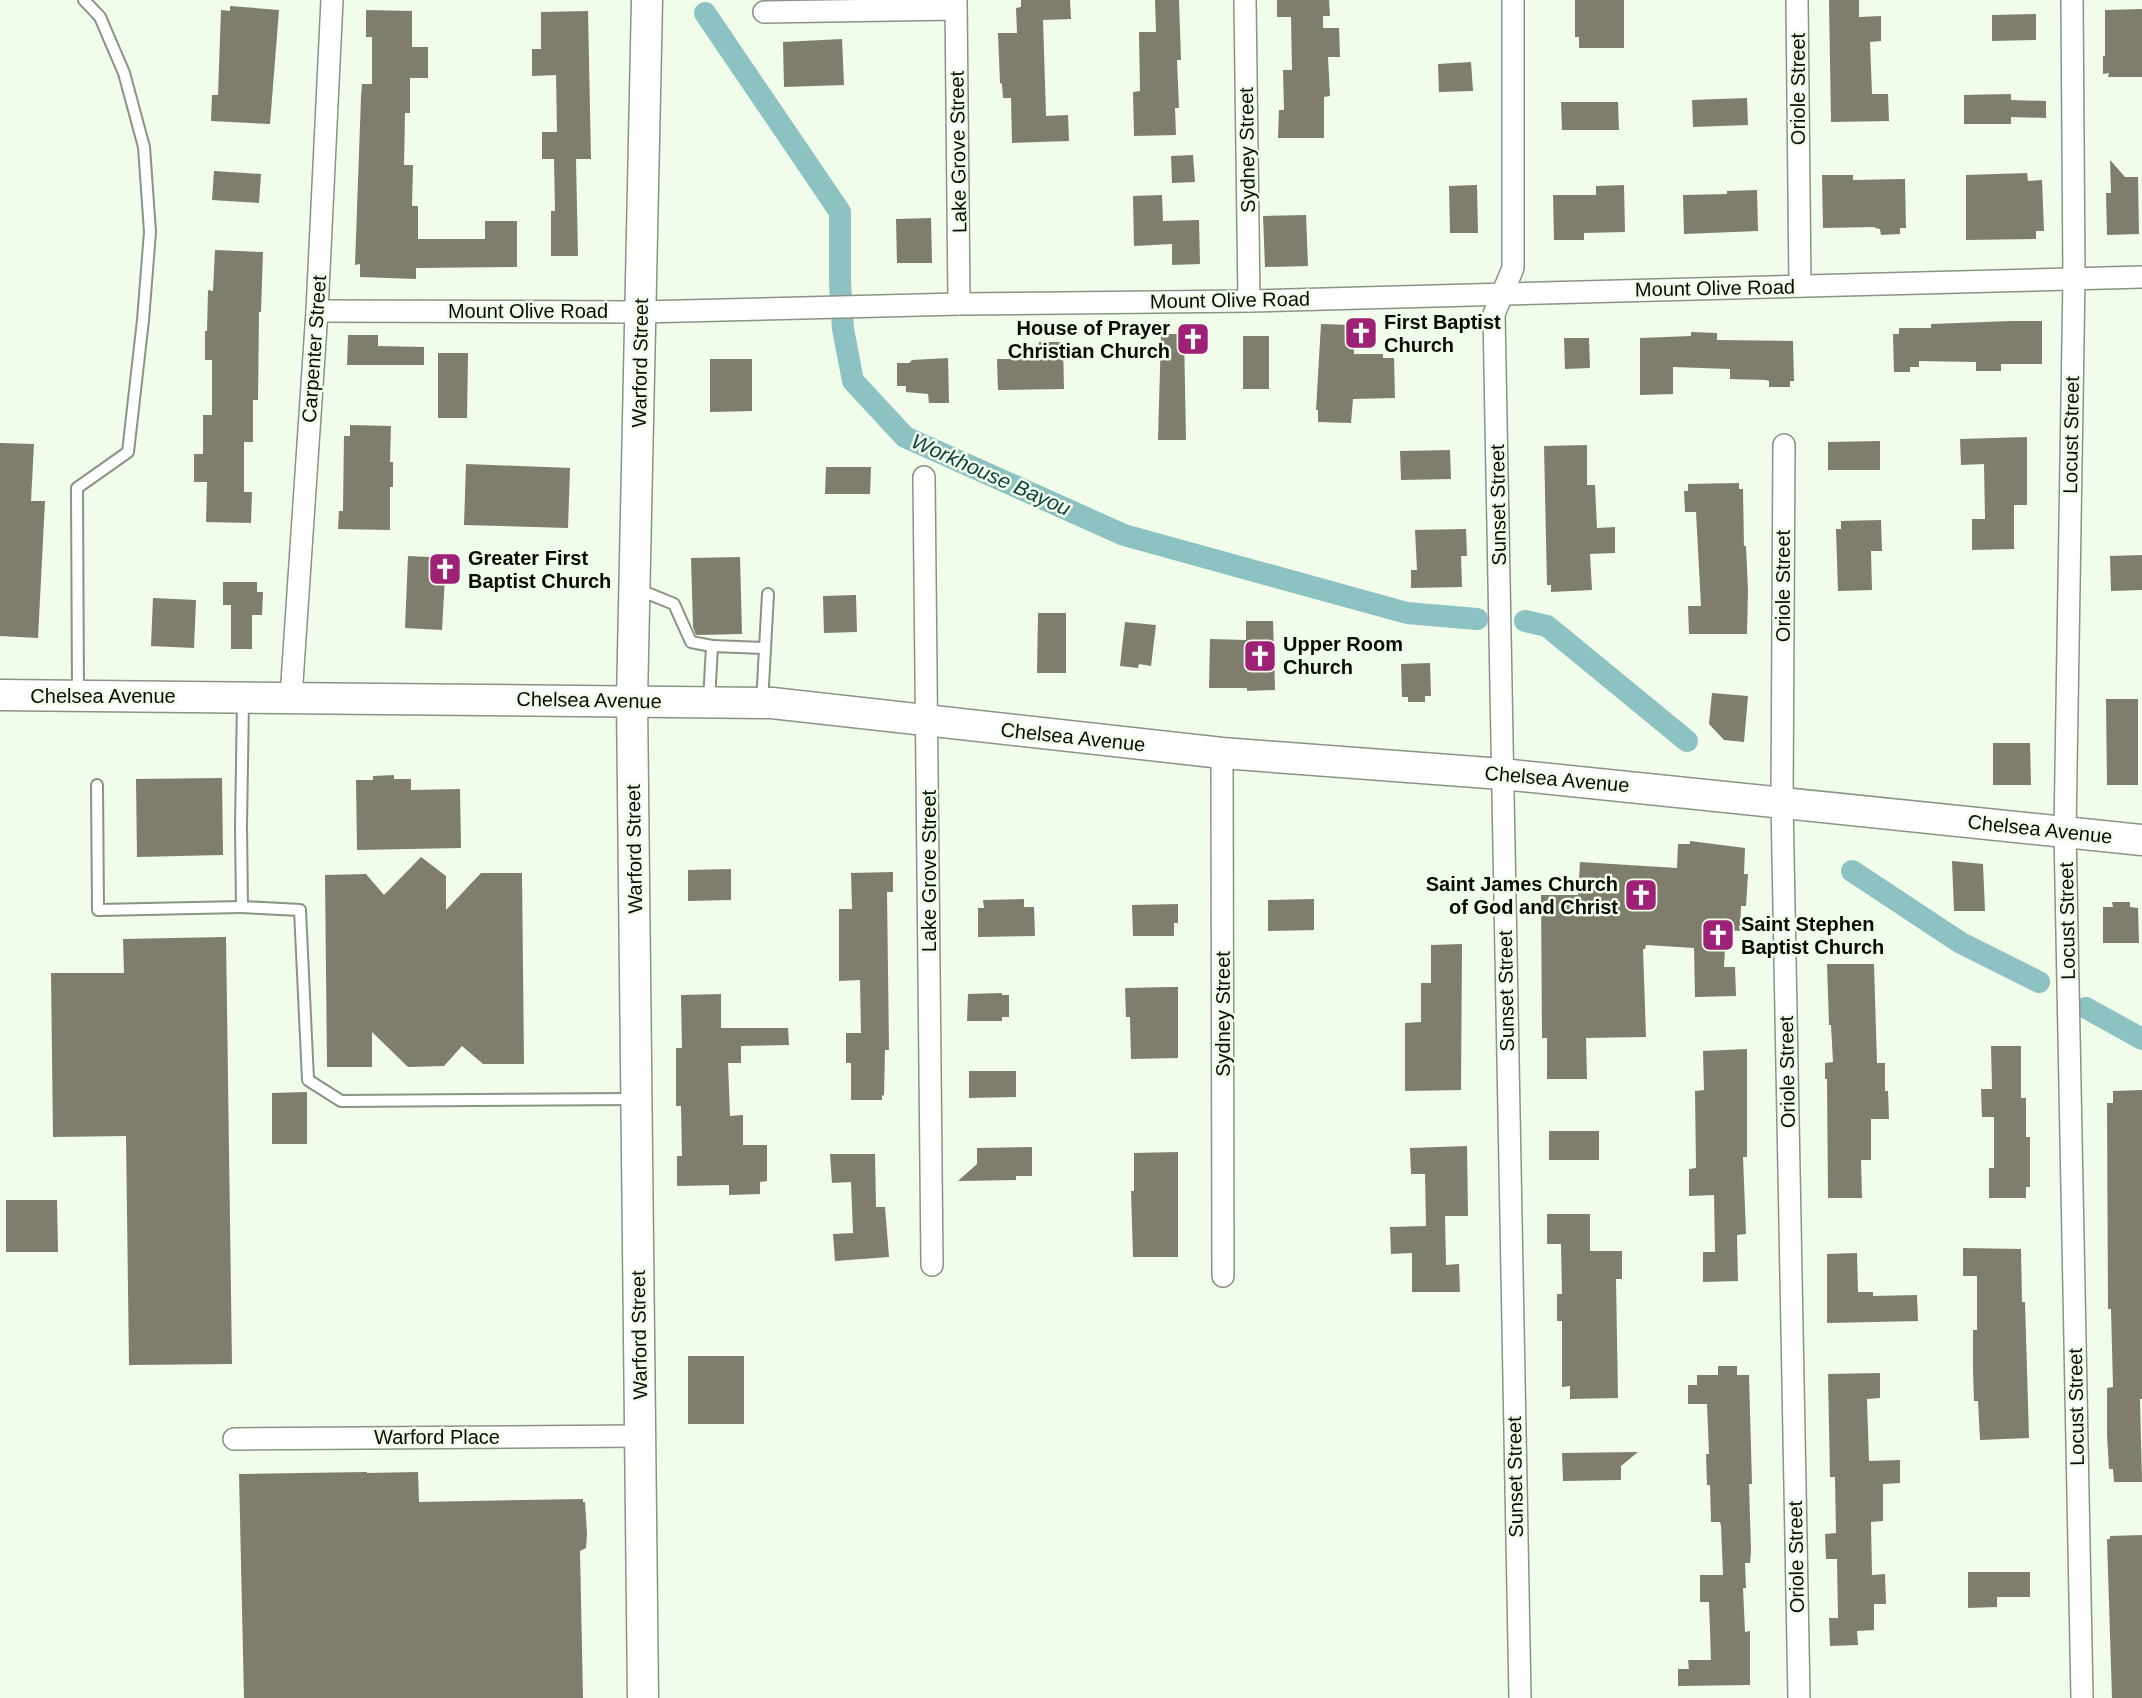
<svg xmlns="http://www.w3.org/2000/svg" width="2142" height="1698" font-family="Helvetica,sans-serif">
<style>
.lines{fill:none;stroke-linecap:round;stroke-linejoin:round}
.canal{stroke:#8cc2c1;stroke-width:22}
.building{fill:#7f7e6c}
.lane-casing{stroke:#899484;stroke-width:14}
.street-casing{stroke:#899484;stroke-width:24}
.secondary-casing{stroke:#899484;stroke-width:33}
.lane{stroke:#fff;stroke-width:10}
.street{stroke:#fff;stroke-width:21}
.secondary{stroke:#fff;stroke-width:30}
.labels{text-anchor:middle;stroke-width:5;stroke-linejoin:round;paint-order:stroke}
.street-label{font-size:20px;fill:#090d08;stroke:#f1fceb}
.poi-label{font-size:20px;font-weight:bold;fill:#090d08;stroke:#f1fceb;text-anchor:start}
.water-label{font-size:21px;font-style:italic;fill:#104242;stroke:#f1fceb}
</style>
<rect width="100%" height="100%" fill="#f1fceb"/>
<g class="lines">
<g class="canal">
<path d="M705,13l135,199v71l3,46 10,52 52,56 219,98 283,78 70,6"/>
<path d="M1525,621l22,5 140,115"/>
<path d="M1852,871l109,72 78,39"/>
<path d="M2086,1008l56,31"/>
</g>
</g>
<g class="building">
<path d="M1021,0h49l1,19 -28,1 3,96 22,-1 1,26 -57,2 -1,-45h-8l-1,-14 -2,-1 -2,-50h19l-1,-25 5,-1z"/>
<path d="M1155,0h24l2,60h-4l2,48h-4l1,27 -42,1 -1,-44 7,-1 -1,-59h17z"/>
<path d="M1277,0h52l1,16h-7v12h16l1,29h-12l2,39 -6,1v41h-46l1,-28h5l-1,-40h9l-1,-53h-14z"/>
<path d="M1575,0h49v48h-45v-11h-4z"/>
<path d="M1829,0h30v17l22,-1v25l-11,1 2,52h16l1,27 -58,1z"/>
<path d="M230,6l49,4 -9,114 -59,-3 1,-26h6l3,-85 9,1z"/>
<path d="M2142,9v68h-34l1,-4 -6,1v-18h2v-46z"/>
<path d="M366,10l46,1v36h16v31h-18v35h-5l-1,52h9l-1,41h6v33h67v-18h32v46l-101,1v11l-56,-2v-13l-5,1 6,-168 1,-13h10v-47h-6z"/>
<path d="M588,11l3,148h-15l2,97h-27v-45h4l-1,-52h-12v-27h15l-1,-57 -24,1v-27h9v-37z"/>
<path d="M2036,14v26l-44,1v-26z"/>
<path d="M842,39l2,46 -60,2 -1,-45z"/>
<path d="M1471,62l2,29 -34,1 -1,-28z"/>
<path d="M2011,94v6l35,1v17l-35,-1v7h-47v-29z"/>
<path d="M1747,98l1,27 -55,2 -1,-27z"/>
<path d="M1561,102h57l1,28h-57z"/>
<path d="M1193,155l2,27 -23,1 -1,-27z"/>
<path d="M2110,160l15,17h13l1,57 -32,1 -1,-42h5z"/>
<path d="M214,171l47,3 -2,29 -47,-3z"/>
<path d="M2027,173l1,8 14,-1 2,51h-8v8l-70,1v-65z"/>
<path d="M1822,175h31v5l52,-1 1,49h-6v6l-19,1 -1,-6 -5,-1v-1l-52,1z"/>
<path d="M1477,185l1,48h-28l-1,-47z"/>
<path d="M1624,185l1,47 -41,1v7h-30l-1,-45h43v-9z"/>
<path d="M1757,190l1,41 -74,3 -1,-39 44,-1v-3z"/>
<path d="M1162,195l1,26 36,-1 1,44 -28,1v-21l-38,2 -1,-50z"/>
<path d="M1306,215l2,51 -43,1 -2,-51z"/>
<path d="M931,218l1,45h-35l-1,-44z"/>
<path d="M215,250l48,2 -2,60h-2l-1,88h-5v42h-9v50h8l-1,31 -45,-1 1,-40h-13v-28h9v-39h9v-55h-7v-29h2l1,-41 5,1z"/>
<path d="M2011,321h31v43h-41v7h-25v-9l-57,-1v6h-9v5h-16l-1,-38h6v-6h32v-4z"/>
<path d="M1321,324l33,1v29h29v4h11l1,40 -42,1 -2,24 -33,-1v-12h-2z"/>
<path d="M1691,332l26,1v7l76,1 1,40h-4v6h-21v-6l-3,-1 -36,-1v-10l-57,-2v27l-33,1v-57l51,-2z"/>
<path d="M1161,334h23l2,106h-28z"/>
<path d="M348,335h30v11l46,1v18h-77z"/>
<rect x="1243" y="336" width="26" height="53"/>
<path d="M1564,338h25l1,30 -25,1z"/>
<path d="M1039,342h24l1,47 -66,1 -1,-31h20v-4h20z"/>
<path d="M438,353h30l-1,65h-29z"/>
<path d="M948,358l1,45h-20l-1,-9 -22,-2v-6h-9v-23h12l3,-3z"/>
<path d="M710,359h42v52l-42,1z"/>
<path d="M350,425l41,1 -1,36h3v25h-3v43l-52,-1 1,-18h4l1,-75h6z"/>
<path d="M2027,437v68h-13v44l-42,1v-31h13l-1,-55 -23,1 -1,-26z"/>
<path d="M1880,441v29h-52v-28z"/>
<path d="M0,443l34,1 -3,57h14l-7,137 -38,-2z"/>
<path d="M1587,445v40h8l2,43 18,-1v26l-25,1 2,36 -41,2v-7h-4l-3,-139z"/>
<path d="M1450,450l1,29 -50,1 -1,-29z"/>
<path d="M466,464l104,4 -2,60 -104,-3z"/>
<path d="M826,467h45l-1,27h-45z"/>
<path d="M1739,483v6h4l1,57h2l2,45 -1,43h-58l-1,-28h13l-5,-94h-11l-1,-21h4v-7z"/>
<path d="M1881,520l1,31h-11l1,39 -34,1 -2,-62h5v-8z"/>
<path d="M1466,529l1,27h-6l1,31 -51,1v-18h6l-2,-40z"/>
<path d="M2142,555v35l-31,1 -1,-35z"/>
<path d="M408,556l43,2 -1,19 -5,-1 -3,54 -37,-2z"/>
<path d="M740,557l2,77 -46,1 -3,-8 -2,-69z"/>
<path d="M223,582h34v10h6l-1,23h-10v34h-21v-44h-8z"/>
<path d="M856,595l1,37 -33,1 -1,-37z"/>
<path d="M153,598l43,2 -2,48 -43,-2z"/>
<path d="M1038,613h28v60h-29z"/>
<path d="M1246,621h27l2,69 -28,1v-3h-38l1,-49 36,1z"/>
<path d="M1125,622l31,3 -5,41 -12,-2 -1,4 -18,-2z"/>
<path d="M1430,663l1,33h-6v6h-17v-5h-6l-1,-33z"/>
<path d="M1712,693l36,3 -4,46 -20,-2 -15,-16z"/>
<path d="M2106,699h32v86h-31z"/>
<path d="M1993,743h37l1,42h-38z"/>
<path d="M394,775v4h17v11l49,-1 1,59 -104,2 -1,-70h17v-4z"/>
<path d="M222,778l1,77 -86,2 -1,-78z"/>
<path d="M1690,841l55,7 -1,26h4l-2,32h-5l-1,25 -14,-1 -2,37h11l1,29 -41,1 -1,-49 -48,-3 -1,4h-2l3,88 -60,1 1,41h-40v-41h-5l-1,-143h37l2,-33 97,6 1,-24h12z"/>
<path d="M421,857l25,19v34l35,-37h41l2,191h-41l-21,-18 -18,20 -36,1 -36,-35v35h-45l-2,-192 41,-1 18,21z"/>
<path d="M1952,861l31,3 2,47h-31z"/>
<path d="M731,869v31l-43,1v-31z"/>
<path d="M893,872v20h-6l2,158h-4l-1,46 -2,-1v5h-31v-37h-5v-30h15l-1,-53 -21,1v-72h13l-1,-36z"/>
<path d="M1024,899v8h10l1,29 -57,1v-29h6l-1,-8z"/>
<path d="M1314,899v31l-46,1v-31z"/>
<path d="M2112,902h18v5l8,1 1,35h-36v-36h10z"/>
<path d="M1178,904v19h-4v13h-41l-1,-31z"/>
<path d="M226,937l6,427 -103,1 -3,-229 -73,1 -2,-164h73l-1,-34z"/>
<path d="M1462,944l-1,146 -56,1v-68l16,-1v-39h10v-38z"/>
<path d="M1827,964h47l3,99h8v28h3l1,28h-18v41h-10l1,38h-34l-1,-119h-2v-16l8,-1 -2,-37h-2z"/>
<path d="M1171,987h7v71l-47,1 -1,-42h-4l-1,-29z"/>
<path d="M1002,993v2h7v22h-7v4h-35l1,-27z"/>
<path d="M721,994v34h67l1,17 -48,1v17h-13l2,53 13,-1v30h24v36l-7,1v12l-31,1v-10l-52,1v-30h5l-1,-50h-5v-58h6l-1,-53z"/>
<path d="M1991,1046h30v52h5v39h4v50h-4v11h-37v-30h5v-51h-12l-1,-28h11z"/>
<path d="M1747,1049v108h-4l3,77 -9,1 1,46 -35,1v-30h12l-1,-57 -25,1v-27l7,-1 -1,-77 9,-1 -1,-39z"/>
<path d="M969,1071h47v26l-47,1z"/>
<path d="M2142,1090v309h-2l2,83h-28l-1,-13h-4l-2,-34v-47l6,-1 -2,-78h-3l-1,-206h6v-12z"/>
<path d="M307,1092v52h-35v-51z"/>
<rect x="1549" y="1131" width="50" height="29"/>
<path d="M1467,1146l1,70h-23l1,49 13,-1 1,28h-48v-39l-21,1 -1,-27 36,-1 -1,-52h-14l-1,-26z"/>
<path d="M1032,1147v29h-16v4l-58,1 19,-17v-16z"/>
<path d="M1178,1152v105h-45l-2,-66h3v-38z"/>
<path d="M830,1154h45l1,53h9l4,50 -54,4 -2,-27 20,-1 -2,-51 -19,1z"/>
<path d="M6,1200h51l1,52h-52z"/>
<path d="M1547,1214h43v37h32v28h-6l2,119 -48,1v-13l-8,1v-66h-5v-27h5l-1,-50h-14z"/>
<path d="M1963,1248l58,1 1,53h3l4,136 -49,2 -2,-39h-4l-1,-30v-41h4v-54h-14z"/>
<path d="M1857,1253l1,39h15v4l44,-1 1,26 -91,2v-69z"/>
<rect x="688" y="1356" width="56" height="68"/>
<path d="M1718,1366h19v9h12l3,109h-3l2,67 -1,12h-5l1,25h-3l2,44 5,-1v54l-72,1v-17h11l-1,-9h23l-2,-58h-9v-27h23l-2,-49 -1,-4h-9l-1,-37h-3l-1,-31h3l-2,-50h-19v-19h9v-10h21z"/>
<path d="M1880,1373v25l-13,1 2,62 31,-1v23l-17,1v37l-12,1 1,53 13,-1 1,30h-12v26l-17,1 1,14 -28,1 -1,-28h9l-1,-59h-11l-1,-25 11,-1 -1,-56h-5l-2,-103z"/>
<path d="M1638,1452l-17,14v14l-58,1 -1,-28z"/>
<path d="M367,1472v1l51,-1 1,30 164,-3v3h2l2,32 -1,14 -6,3 3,147h-339l-5,-224z"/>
<path d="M2142,1535v163h-30l-5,-159h3v-3z"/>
<path d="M1968,1572h62v25h-33v10l-29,1z"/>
</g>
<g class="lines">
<defs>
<g id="lane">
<path d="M637,589l37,15 17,38 21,4"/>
<path d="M78,694l-1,-206 51,-36 15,-132 7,-88 -6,-85 -20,-74 -24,-56 -16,-17"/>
<path d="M243,700l-2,126 1,81 58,3 8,170 33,21 293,-2"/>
<path d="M709,701l3,-55 53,2"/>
<path d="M762,703l6,-109"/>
<path d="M97,785l1,125 144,-3"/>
</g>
<g id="street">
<path d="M956,0l3,304"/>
<path d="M1245,0l4,301"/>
<path d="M1513,0v268l-19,46 26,1384"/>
<path d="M1797,0l3,286"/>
<path d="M2072,0l2,278 -9,553 17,867"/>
<path d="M764,12l192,-3"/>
<path d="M317,311l325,1 317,-8 290,-3 893,-24"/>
<path d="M1784,445l-2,357 17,896"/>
<path d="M924,477l8,788"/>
<path d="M291,697l26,-386 15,-311"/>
<path d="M1222,753l1,523"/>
<path d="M234,1439l406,-3"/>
</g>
<g id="secondary">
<path d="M0,695l772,8 450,50 280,21 640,66"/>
<path d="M643,1698l-11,-998 15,-700"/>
</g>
</defs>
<use href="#lane" class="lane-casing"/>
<use href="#street" class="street-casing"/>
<use href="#secondary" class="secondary-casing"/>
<use href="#lane" class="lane"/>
<use href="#street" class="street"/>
<use href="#secondary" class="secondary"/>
</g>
<defs>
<symbol id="church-square" viewBox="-11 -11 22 22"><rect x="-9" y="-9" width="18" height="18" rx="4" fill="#9e2176" stroke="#f1fceb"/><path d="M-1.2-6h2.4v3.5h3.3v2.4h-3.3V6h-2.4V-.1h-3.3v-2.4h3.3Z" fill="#fff"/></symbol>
</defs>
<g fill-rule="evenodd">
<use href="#church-square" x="1342" y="314" width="38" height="38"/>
<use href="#church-square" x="1174" y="320" width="38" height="38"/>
<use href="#church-square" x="426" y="550" width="38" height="38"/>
<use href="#church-square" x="1241" y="637" width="38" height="38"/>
<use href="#church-square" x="1622" y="876" width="38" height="38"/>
<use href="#church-square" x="1699" y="916" width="38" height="38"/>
</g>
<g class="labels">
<g class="street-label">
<text transform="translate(1798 89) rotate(-90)" y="7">Oriole Street</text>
<text transform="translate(1247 150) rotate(-91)" y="7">Sydney Street</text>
<text transform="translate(958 152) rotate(-91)" y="7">Lake Grove Street</text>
<text transform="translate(1715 288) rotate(-1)" y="7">Mount Olive Road</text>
<text transform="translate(1230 300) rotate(-1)" y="7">Mount Olive Road</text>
<text x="528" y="318">Mount Olive Road</text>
<text transform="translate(314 349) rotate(-86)" y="7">Carpenter Street</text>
<text transform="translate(640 363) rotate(-89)" y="7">Warford Street</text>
<text transform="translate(2071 435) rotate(-89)" y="7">Locust Street</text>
<text transform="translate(1498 505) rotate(-91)" y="7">Sunset Street</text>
<text transform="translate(1783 586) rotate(-90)" y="7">Oriole Street</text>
<text x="103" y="703">Chelsea Avenue</text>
<text transform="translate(589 700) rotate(1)" y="7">Chelsea Avenue</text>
<text transform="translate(1073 737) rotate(6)" y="7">Chelsea Avenue</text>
<text transform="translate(1557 779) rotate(5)" y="7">Chelsea Avenue</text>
<text transform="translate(2040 829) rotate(6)" y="7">Chelsea Avenue</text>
<text transform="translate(634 849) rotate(-91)" y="7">Warford Street</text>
<text transform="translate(929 871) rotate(-90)" y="7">Lake Grove Street</text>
<text transform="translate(2067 921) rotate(-91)" y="7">Locust Street</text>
<text transform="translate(1506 991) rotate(-91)" y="7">Sunset Street</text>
<text transform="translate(1223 1014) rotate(-90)" y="7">Sydney Street</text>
<text transform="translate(1787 1072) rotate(-91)" y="7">Oriole Street</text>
<text transform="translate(639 1335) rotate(-91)" y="7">Warford Street</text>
<text transform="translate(2076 1407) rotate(-91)" y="7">Locust Street</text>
<text x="437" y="1444">Warford Place</text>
<text transform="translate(1515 1477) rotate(-91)" y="7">Sunset Street</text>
<text transform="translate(1796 1557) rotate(-91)" y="7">Oriole Street</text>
</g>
<g class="poi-label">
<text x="1384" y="329">First Baptist<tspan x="1384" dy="23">Church</tspan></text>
<text x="1170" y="335" text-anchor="end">House of Prayer<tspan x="1170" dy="23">Christian Church</tspan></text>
<text x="468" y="565">Greater First<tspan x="468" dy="23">Baptist Church</tspan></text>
<text x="1283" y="651">Upper Room<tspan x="1283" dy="23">Church</tspan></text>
<text x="1618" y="891" text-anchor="end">Saint James Church<tspan x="1618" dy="23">of God and Christ</tspan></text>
<text x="1741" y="931">Saint Stephen<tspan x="1741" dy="23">Baptist Church</tspan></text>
</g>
<g class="water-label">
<text transform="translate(991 475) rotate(24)" y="7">Workhouse Bayou</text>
</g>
</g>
</svg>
